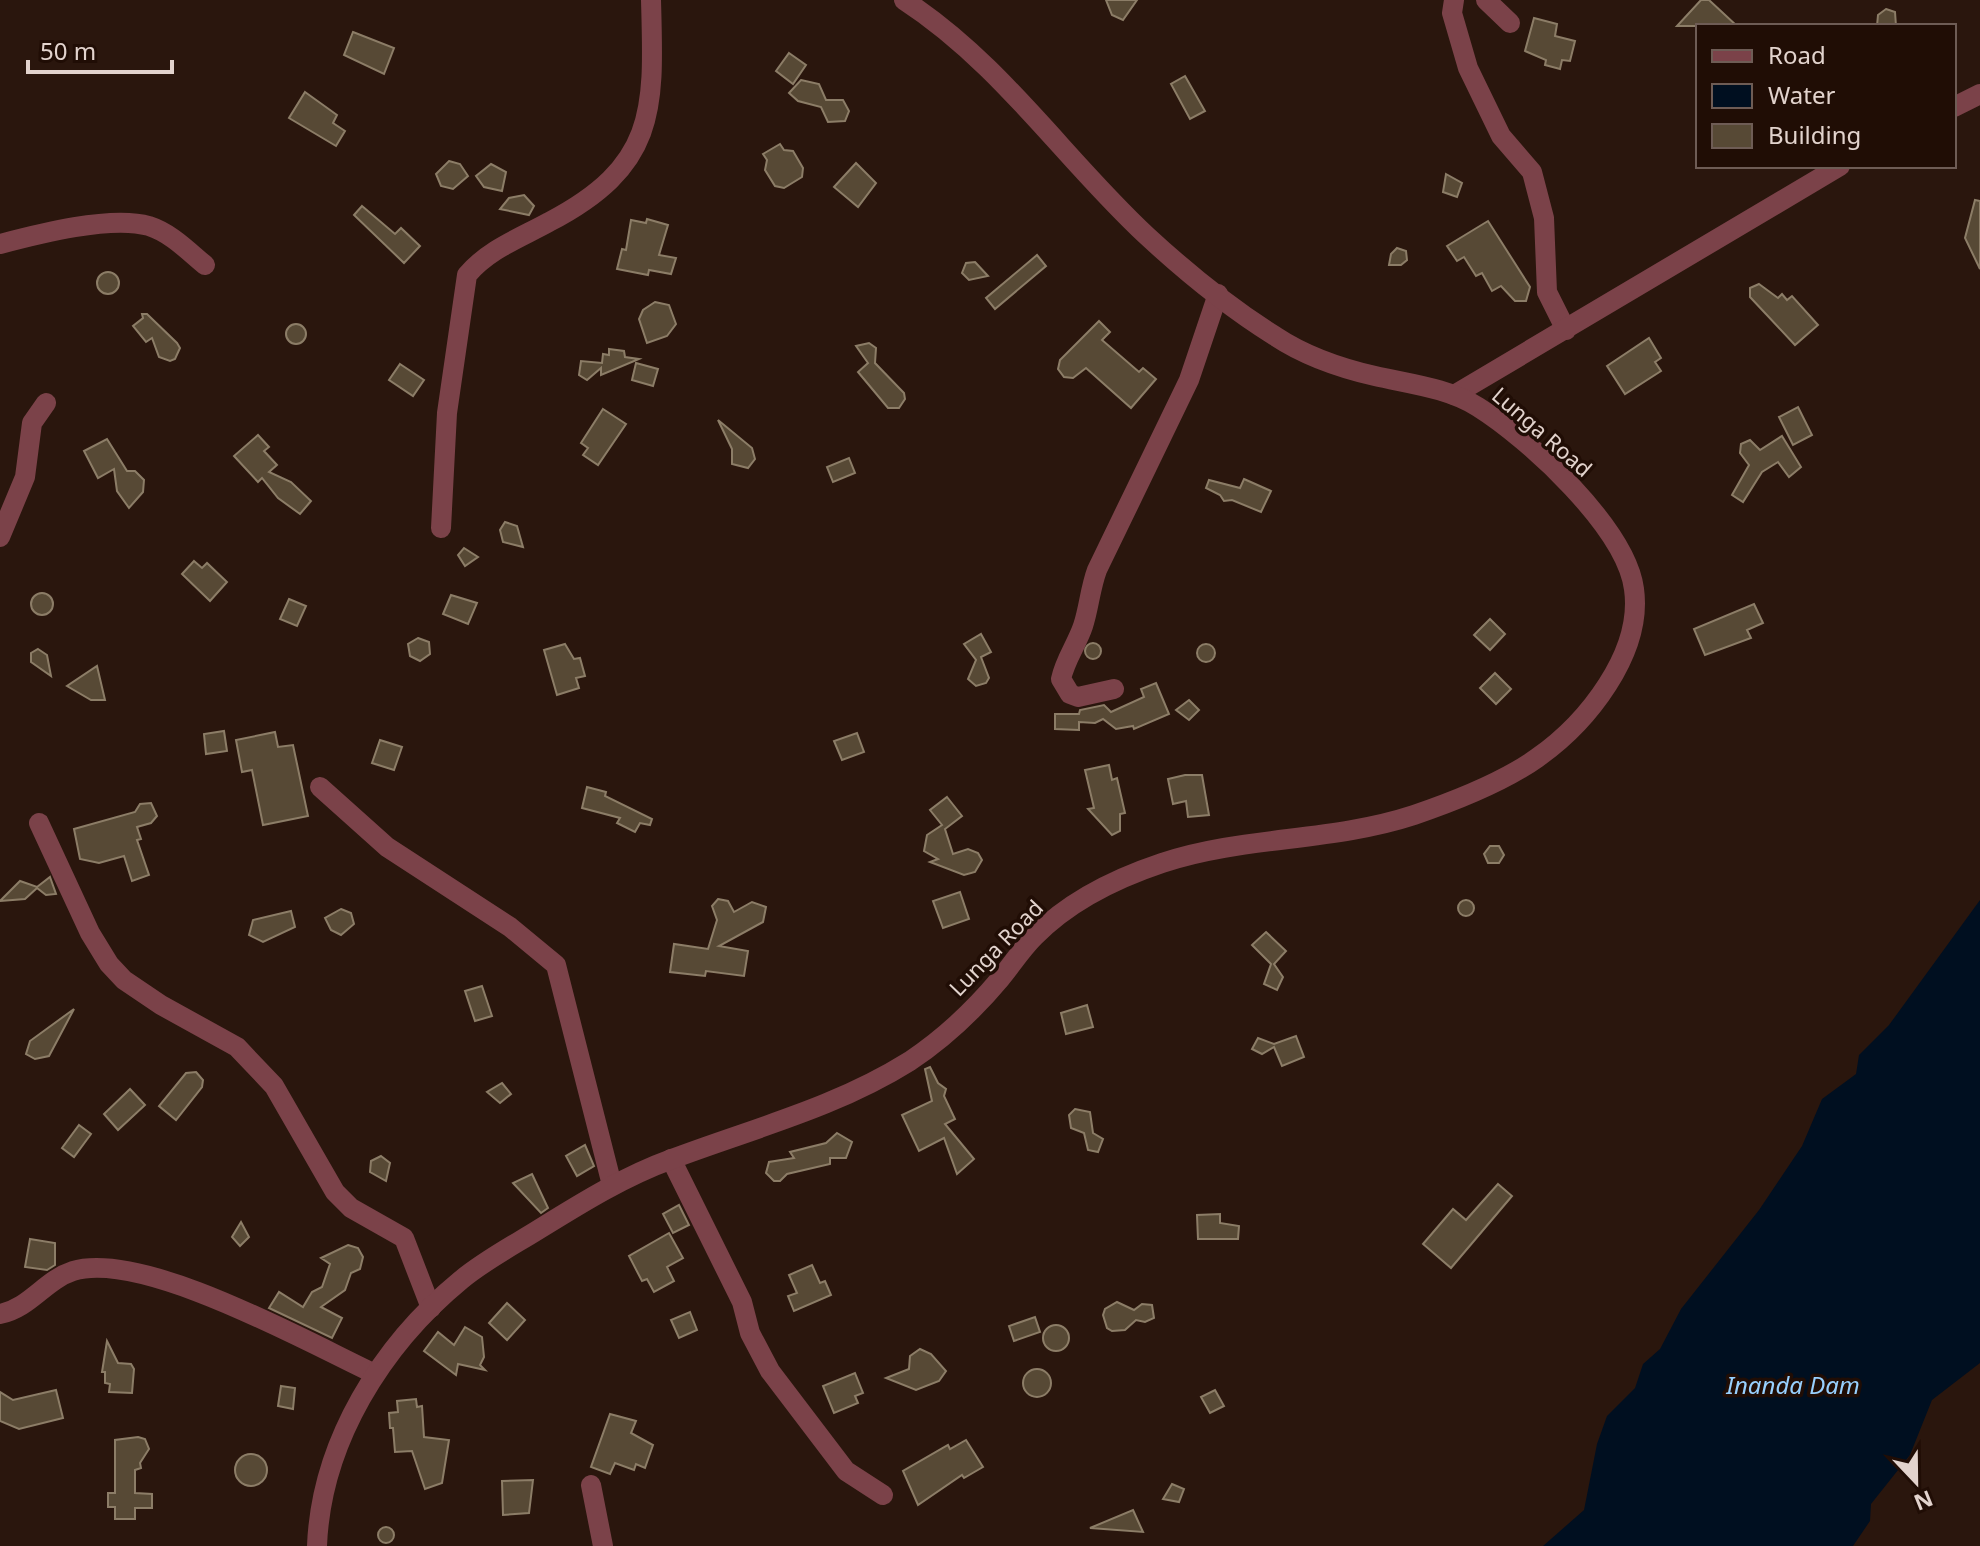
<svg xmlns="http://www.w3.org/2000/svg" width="1980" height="1546" font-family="'Noto Sans',sans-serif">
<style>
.water{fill:#000f20}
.building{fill:#574935;stroke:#8c7d67;stroke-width:2}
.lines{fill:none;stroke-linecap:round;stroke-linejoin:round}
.minor{stroke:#7b4249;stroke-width:20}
.labels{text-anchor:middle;stroke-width:7;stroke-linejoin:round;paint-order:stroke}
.street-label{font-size:22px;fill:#e2d3cd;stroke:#200d05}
.water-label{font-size:24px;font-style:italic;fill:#98d0fe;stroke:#200d05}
</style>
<rect width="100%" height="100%" fill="#2a160d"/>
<path class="water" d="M1980,900v463l-48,37 -22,55 -39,49 -1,17 -17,25h-310l41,-36 13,-66 10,-28 28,-28 8,-24 17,-15 21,-40 78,-99 43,-64 20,-47 34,-25 3,-19 30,-30z"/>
<g class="building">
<path d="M1106,0h31l-14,20 -11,-5z"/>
<path d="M1701,0h8l28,26h-60z"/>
<path d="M1886,9l9,3 1,14h-19l1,-11z"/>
<path d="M1534,18l23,6 -2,12 20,5 -5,20 -8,-1 -2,9 -15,-4 1,-5 -21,-9z"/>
<path d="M353,32l41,16 -10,26 -40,-19z"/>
<path d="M789,53l17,12 -13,19 -17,-13z"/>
<path d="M1185,76l20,35 -15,8 -19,-35z"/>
<path d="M801,80l18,4 7,16h17l6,11 -4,10 -17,1 -7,-15 -23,-6 -9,-8z"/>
<path d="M305,92l32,23 -4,8 12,8 -9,15 -47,-28z"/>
<path d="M780,144l4,6 9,1 10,17 -1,9 -18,11 -9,-2 -10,-16 2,-10 -4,-6z"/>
<path d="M449,161l11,3 8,12 -15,13 -12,-3 -5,-12z"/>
<path d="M856,163l20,20 -18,24 -24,-20z"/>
<path d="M491,164l15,8 -4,19 -18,-4 -8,-11z"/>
<path d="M1446,174l16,9 -5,14 -14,-5z"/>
<path d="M524,195l10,11 -5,9 -29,-6 9,-11z"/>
<path d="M1975,200l5,1v68l-15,-31z"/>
<path d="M362,206l33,28 6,-6 19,18 -16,17 -50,-48z"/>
<path d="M647,219l21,6 -9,30 17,3 -5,16 -22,-4 -1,5 -31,-6 5,-20 4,1 5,-30 15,3z"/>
<path d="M1488,221l42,66 -4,14h-11l-14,-15 -9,5 -10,-18 -6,3 -12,-19 -7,4 -10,-15z"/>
<path d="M1397,248l9,3 1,9 -6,5h-12l2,-11z"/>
<path d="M1037,255l9,11 -51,43 -9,-11z"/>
<path d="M975,262l13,14 -19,4 -7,-7 4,-10z"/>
<circle cx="108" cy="283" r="11"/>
<path d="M1759,284l19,14 4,-4 5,6 5,-4 26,29 -23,20 -45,-48v-9z"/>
<path d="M655,302l14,3 7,19 -9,12 -20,7 -8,-24 4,-9z"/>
<path d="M142,314h5l30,29 3,5 -5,11 -5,2 -11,-4 -7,-19 -6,4 -13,-16 10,-8z"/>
<path d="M1099,321l11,11 -8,8 37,32 4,-4 13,11 -25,29 -45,-40 -13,10 -9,-1 -6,-8 2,-9z"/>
<circle cx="296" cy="334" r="10"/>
<path d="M1649,338l12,20 -6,4 6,9 -36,23 -18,-28z"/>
<path d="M869,343l7,5 -1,15 29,30 1,6 -6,9h-11l-30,-36 10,-9 -12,-17z"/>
<path d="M609,349l15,2 1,6 14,2 -38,16v-7l-14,12 -8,-5 2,-14 21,2 1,-9 6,1z"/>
<path d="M636,363l22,6 -5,17 -21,-6z"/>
<path d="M400,364l24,16 -11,16 -24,-16z"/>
<path d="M1798,407l14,28 -19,10 -14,-28z"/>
<path d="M603,409l23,15 -28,41 -15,-10 5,-7 -7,-5z"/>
<path d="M718,420l34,28 3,11 -7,9 -16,-4v-15z"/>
<path d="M258,435l11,12 -5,4 13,14 -8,7 22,10 20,19 -11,13 -22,-16 -16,-20 -4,4 -24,-26z"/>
<path d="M1782,436l19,31 -12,10 -11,-15 -16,10 -19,30 -11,-7 17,-30 -9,-12 1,-9 9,-4 10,10z"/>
<path d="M107,439l20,32h8l9,9 -1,12 -14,16 -12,-17 -3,-22 -16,9 -14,-27z"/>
<path d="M849,458l6,15 -22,9 -6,-15z"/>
<path d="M1244,479l27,12 -10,21 -29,-12 -8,1 -4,-6 -14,-7 3,-8 31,8z"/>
<path d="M505,522l12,4 6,21 -20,-5 -3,-12z"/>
<path d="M464,548l14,9 -13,9 -7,-11z"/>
<path d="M194,561l8,7 5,-5 20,19 -17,19 -28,-27z"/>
<circle cx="42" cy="604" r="11"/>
<path d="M451,595l26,8 -9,21 -25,-10z"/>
<path d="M289,599l17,7 -9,20 -17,-7z"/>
<path d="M1754,604l9,19 -16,7 4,8 -46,17 -11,-26z"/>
<path d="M1490,619l15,15 -15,16 -16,-15z"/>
<path d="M981,634l10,18 -10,5 8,21 -3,5 -10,3 -8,-7 8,-19 -12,-16z"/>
<path d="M418,638l11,4 1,12 -10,7 -10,-5 -2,-12z"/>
<circle cx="1093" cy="651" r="8"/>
<circle cx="1206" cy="653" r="9"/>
<path d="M565,644l9,15 6,-1 5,18 -9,2 3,10 -22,7 -13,-45z"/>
<path d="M38,649l9,6 4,21 -20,-14v-9z"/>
<path d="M97,666l8,34h-14l-24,-14z"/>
<path d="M1495,673l16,16 -15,15 -16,-16z"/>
<path d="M1156,683l13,31 -35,15 -1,-3 -17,3 -13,-10 -8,4 -16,-1v8l-24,-1v-15h24l1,-4 24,-5 7,7 33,-15 -3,-8z"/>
<path d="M1189,700l10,10 -10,10 -13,-10z"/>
<path d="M224,731l3,20 -21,3 -2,-20z"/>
<path d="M275,732l3,15 15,-2 15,71 -45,9 -11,-55 -10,2 -6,-32z"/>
<path d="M857,733l7,19 -22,8 -8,-19z"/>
<path d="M380,740l22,7 -8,23 -22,-7z"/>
<path d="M1109,765l3,15 5,-2 8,35 -5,1v17l-8,4 -24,-26 6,-1 -9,-38z"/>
<path d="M1185,775h17l7,40 -21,2 -2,-16 -13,3 -5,-25z"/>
<path d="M587,787l19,5 -1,4 47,23 -2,6 -10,-2 -5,9 -18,-9 3,-5 -38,-10z"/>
<path d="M947,797l15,19 -17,13 8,25 15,-5 10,4 4,7 -7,12 -11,3 -34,-13 8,-3 -14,-8 3,-16 15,-10 -12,-15z"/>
<path d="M151,803l6,13 -6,7 -14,4 4,12 -4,1 12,35 -17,6 -8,-25 -25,7 -19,-4 -6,-30 61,-17 5,-8z"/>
<path d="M1490,846h9l5,9 -5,8h-11l-4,-9z"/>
<path d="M50,877l6,17 -10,1 -9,-7 -12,11 -25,2 20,-20 17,6z"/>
<path d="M960,892l9,27 -26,9 -10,-27z"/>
<path d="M718,899l10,2 6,11 18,-10 14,5 -3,15 -44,24 29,5 -4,25 -38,-5 -1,5 -35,-4 4,-28 34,5 9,-29 -5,-14z"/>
<circle cx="1466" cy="908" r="8"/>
<path d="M341,909l10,4 3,11 -13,11 -10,-5 -6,-12z"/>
<path d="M291,911l4,16 -32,15 -14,-7 4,-15z"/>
<path d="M1266,932l20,19 -12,13 9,13 -6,13 -13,-6 7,-20 -19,-19z"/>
<path d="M482,986l10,30 -17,5 -10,-30z"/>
<path d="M1087,1005l6,22 -27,7 -5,-21z"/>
<path d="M74,1009l-25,47 -14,3 -9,-5 4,-13z"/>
<path d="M1296,1036l8,21 -22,9 -8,-19 -12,7 -10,-5 6,-11 16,6z"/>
<path d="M930,1067l8,16 8,6 -2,7 11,23 -10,5 29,35 -17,15 -13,-36 -25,13 -17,-36 30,-14 -7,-32z"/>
<path d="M196,1072l7,8 -1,7 -26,33 -17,-14 27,-33z"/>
<path d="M502,1083l9,11 -11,9 -13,-11z"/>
<path d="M130,1089l15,16 -27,25 -14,-16z"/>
<path d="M1075,1109l15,3 3,21 10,6 -5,13 -10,-2 -4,-17 -13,-5 -2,-13z"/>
<path d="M79,1125l12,9 -17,23 -12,-9z"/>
<path d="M837,1133l15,9 -6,16h-16v6l-43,10 -7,7h-6l-8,-8 3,-11 25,-4 -4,-6 36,-9z"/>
<path d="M585,1145l9,21 -17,10 -11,-20z"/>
<path d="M381,1156l9,7 -4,18 -16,-9 1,-11z"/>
<path d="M532,1174l16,34 -7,5 -28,-30z"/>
<path d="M1498,1184l14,12 -61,72 -28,-24 30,-35 13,11z"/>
<path d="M679,1205l10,20 -16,8 -10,-19z"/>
<path d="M1220,1214v9l19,3 -1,13h-40l-1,-24z"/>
<path d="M241,1222l8,15 -9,9 -8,-9z"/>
<path d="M669,1233l14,25 -16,9 7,14 -20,11 -7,-13 -5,2 -13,-25z"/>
<path d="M30,1239l25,4v22l-8,5 -22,-3z"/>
<path d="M348,1245l10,3 5,9 -3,12 -9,4 -6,17 -24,17 21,11 -10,20 -63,-30 10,-16 24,15 9,-15 10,-5 8,-23 -9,-6z"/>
<path d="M812,1265l8,18 5,-2 6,14 -37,16 -6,-15 9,-3 -8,-18z"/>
<path d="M1117,1302l17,8 8,-6 10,1 2,13 -9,4 -9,-2 -11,10 -13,1 -5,-3 -4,-13 2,-6z"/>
<path d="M507,1303l18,17 -18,20 -18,-17z"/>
<path d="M690,1312l7,18 -18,8 -8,-18z"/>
<path d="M1035,1317l5,15 -26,9 -5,-15z"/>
<circle cx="1056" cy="1338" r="13"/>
<path d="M465,1327l17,10 2,20 -4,8 5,5 -27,-6 -2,11 -32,-24 14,-19 16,13z"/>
<path d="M107,1341l11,22 13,1 3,5 -2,24 -23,-1 1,-8 -5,-1v-11h-3z"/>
<path d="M920,1349l11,5 15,17 -7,10 -23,9 -30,-12 23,-9 1,-13z"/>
<circle cx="1037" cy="1383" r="14"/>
<path d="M855,1373l8,20 -8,3 3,7 -24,10 -11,-27z"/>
<path d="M281,1386l14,2 -2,21 -15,-3z"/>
<path d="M56,1390l7,28 -44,11 -19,-8v-29l13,8z"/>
<path d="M1215,1390l9,16 -14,7 -9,-16z"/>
<path d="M416,1399l1,8 5,-1 2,31 25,3 -7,43 -17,6 -13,-38 -17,1 -2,-24h-3l-1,-15 9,-1 -1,-11z"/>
<path d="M610,1414l26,7 -5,12 22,12 -8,23 -9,-4 -2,6 -19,-7 -5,11 -19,-7z"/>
<path d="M138,1437l7,2 4,10 -9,14 1,5 -6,2v23l17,1v14h-17v11h-20v-12h-7v-14h7v-53z"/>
<path d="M966,1440l17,27 -19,11 -2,-3 -44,30 -15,-34 45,-26 2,4z"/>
<circle cx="251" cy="1470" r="16"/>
<path d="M533,1480l-4,33 -26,2 -1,-34z"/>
<path d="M1172,1484l12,5 -5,13 -16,-3z"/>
<path d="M1133,1510l10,22 -53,-4z"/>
<circle cx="386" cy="1535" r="8"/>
</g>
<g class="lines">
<g class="minor">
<path d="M1454,0l-2,13 16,55 33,68 31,36 12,46 3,74 19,38"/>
<path d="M1486,0l24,23"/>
<path d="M1954,107l26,-13"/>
<path d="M0,244c38,-10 111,-29 149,-18 22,7 39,25 56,39"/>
<path d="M1454,395l386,-229"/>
<path d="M441,528l6,-115 20,-138c22,-26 53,-37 82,-53 109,-57 105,-113 102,-222"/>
<path d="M0,537l25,-60 7,-54 14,-20"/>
<path d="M1114,689l-36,8 -8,-3 -9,-15c4,-19 16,-35 22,-53 6,-18 7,-37 14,-56l92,-190 29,-86"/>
<path d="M320,787l67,60 123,80 46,38 56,220"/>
<path d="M39,823l51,110 19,31 15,16 37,25 76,42 37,39 61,106 16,16 53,30 27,70"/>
<path d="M671,1159l71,143 8,31 20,38 76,100 37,24"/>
<path d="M0,1314c30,-6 45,-34 73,-43 70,-21 234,71 302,103"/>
<path d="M591,1485l12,61"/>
<path d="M317,1546c4,-104 65,-201 144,-266 24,-20 53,-35 80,-52 42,-26 84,-52 131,-69 82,-31 163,-51 238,-98 33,-22 64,-51 90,-82 11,-13 21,-29 34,-42 35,-36 80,-58 128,-74 81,-27 170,-21 252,-48 41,-14 88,-32 123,-57 50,-35 106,-105 97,-169 -8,-61 -105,-150 -156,-182 -30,-19 -68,-23 -103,-31 -35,-8 -70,-20 -100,-40 -45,-28 -89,-64 -128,-100 -83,-77 -146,-173 -243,-236"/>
</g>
</g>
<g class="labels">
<g class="street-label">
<text transform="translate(1542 432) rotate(41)" y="8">Lunga Road</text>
<text transform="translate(996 948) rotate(-46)" y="8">Lunga Road</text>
</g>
<g class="water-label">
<text x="1793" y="1394">Inanda Dam</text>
</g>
</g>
<rect x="1696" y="24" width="260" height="144" fill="#200d05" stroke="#6e5c55" stroke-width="2"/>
<rect x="1712" y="50" width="40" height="12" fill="#7b4249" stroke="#6e5c55" stroke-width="2"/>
<text x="1768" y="64" font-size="24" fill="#e2d3cd">Road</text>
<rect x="1712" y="84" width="40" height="24" fill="#000f20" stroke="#6e5c55" stroke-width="2"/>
<text x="1768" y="104" font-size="24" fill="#e2d3cd">Water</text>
<rect x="1712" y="124" width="40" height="24" fill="#574935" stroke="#6e5c55" stroke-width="2"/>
<text x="1768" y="144" font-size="24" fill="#e2d3cd">Building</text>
<g transform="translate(1916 1482) rotate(158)" stroke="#200d05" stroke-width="6" paint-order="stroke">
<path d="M0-6L14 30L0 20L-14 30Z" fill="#e2d3cd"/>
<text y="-12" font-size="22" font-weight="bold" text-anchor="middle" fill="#e2d3cd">N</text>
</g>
<path d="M28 60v12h144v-12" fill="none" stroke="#e2d3cd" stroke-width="4"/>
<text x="40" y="60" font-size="24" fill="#e2d3cd" stroke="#200d05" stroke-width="6" paint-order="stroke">50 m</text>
</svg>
